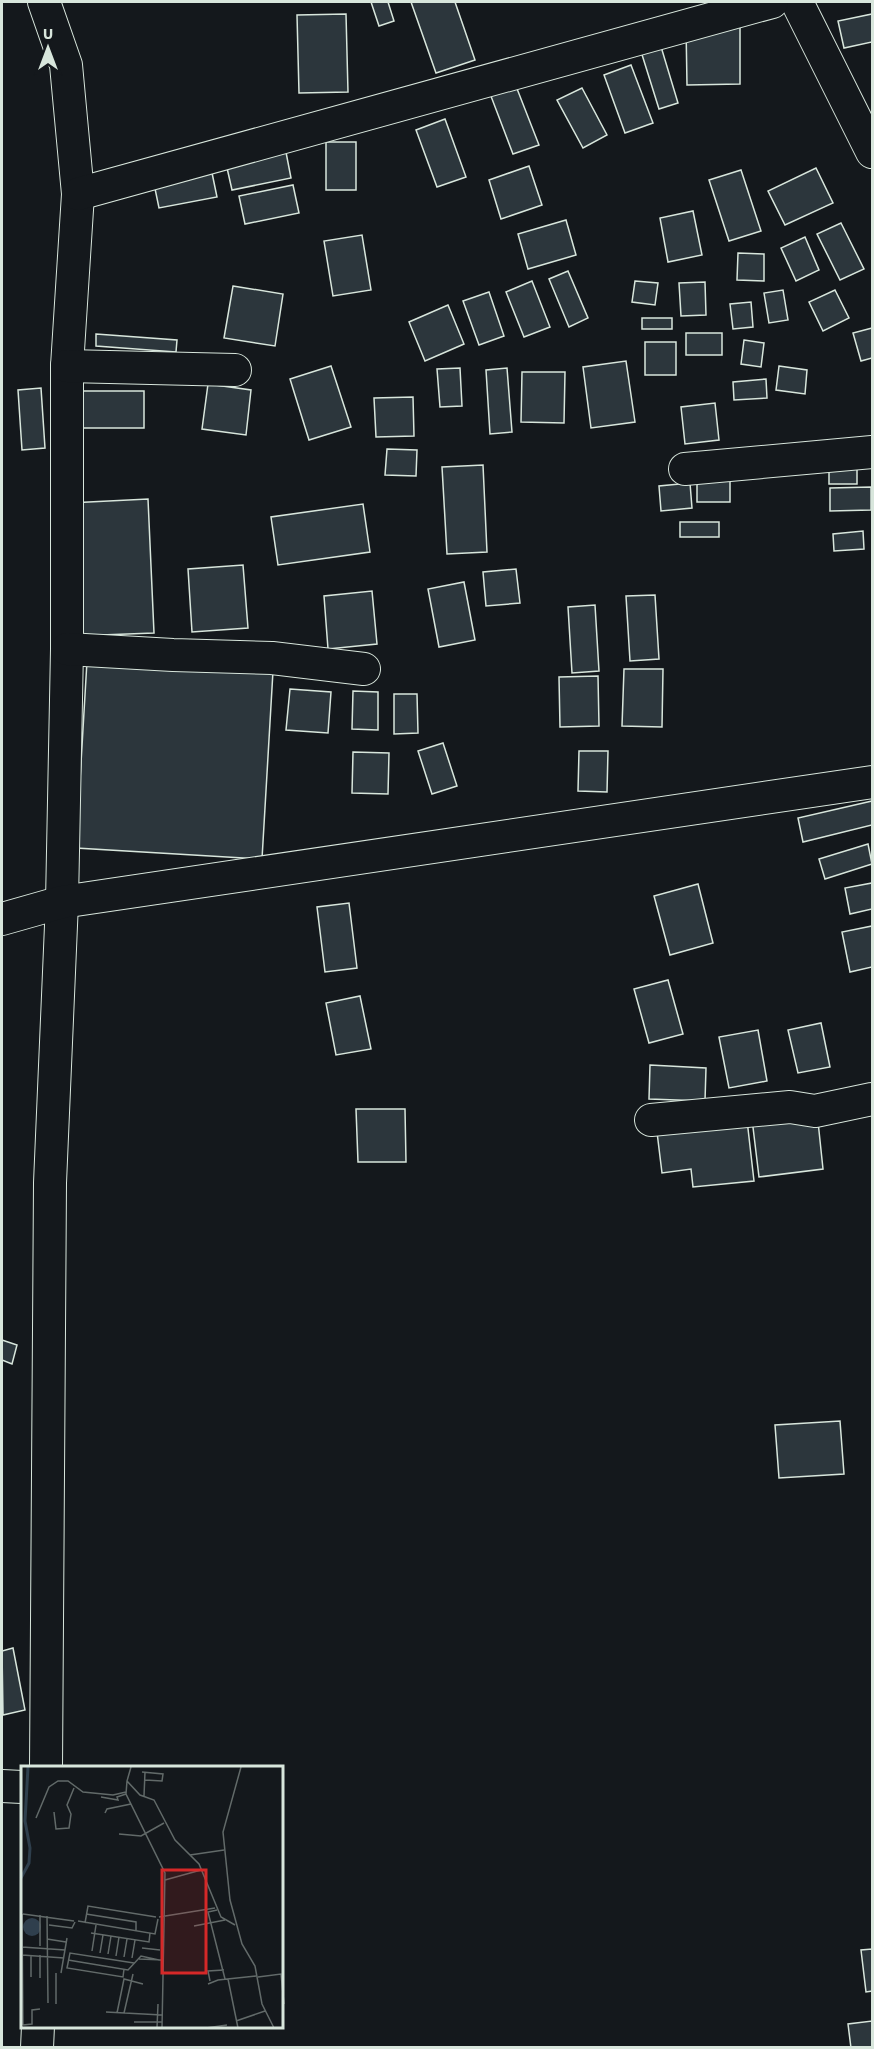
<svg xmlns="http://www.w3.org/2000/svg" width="874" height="2049" font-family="'Source Sans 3',sans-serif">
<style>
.building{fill:#2c363c;stroke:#d8e6dc;stroke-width:1.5}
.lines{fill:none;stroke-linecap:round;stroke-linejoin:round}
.street-casing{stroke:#d8e6dc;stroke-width:34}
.street{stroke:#14181c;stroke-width:32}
.inset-river{fill:none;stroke:#2f3f4d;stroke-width:3}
.inset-road{fill:none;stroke:#626a69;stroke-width:1.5}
.view{fill:#d62828;fill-opacity:0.15;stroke:#d62828;stroke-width:3}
.inset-edge{fill:none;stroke:#d8e6dc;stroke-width:3}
</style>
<rect width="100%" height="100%" fill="#14181c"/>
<g class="building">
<path d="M371,2h17l6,19 -15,5z"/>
<path d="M411,2h44l20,58 -39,13z"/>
<path d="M346,14l2,78 -49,1 -2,-78z"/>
<path d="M872,14v28l-28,6 -6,-27z"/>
<path d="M686,26h54v58l-53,1z"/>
<path d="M659,40l19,63 -19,6 -20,-64z"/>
<path d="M631,65l22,58 -28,10 -21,-58z"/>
<path d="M514,81l25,64 -26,9 -24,-63z"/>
<path d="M582,88l25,47 -24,13 -26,-48z"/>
<path d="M445,119l21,58 -29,10 -21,-57z"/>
<rect x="326" y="142" width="30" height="48"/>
<path d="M285,147l6,31 -59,12 -7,-31z"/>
<path d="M529,166l13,39 -41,14 -12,-39z"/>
<path d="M211,168l6,29 -58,11 -6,-29z"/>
<path d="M816,168l17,35 -48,22 -17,-34z"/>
<path d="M741,170l20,61 -32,10 -20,-61z"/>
<path d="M293,185l6,28 -54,11 -6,-28z"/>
<path d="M693,211l9,44 -34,7 -8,-44z"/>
<path d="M566,220l10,35 -48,14 -10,-35z"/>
<path d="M841,223l23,46 -24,11 -23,-46z"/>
<path d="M362,235l9,55 -38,6 -9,-55z"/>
<path d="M805,237l14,33 -23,11 -15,-33z"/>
<path d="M738,253l26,1v27l-27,-1z"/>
<path d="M568,271l20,47 -19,9 -20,-48z"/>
<path d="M532,281l18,46 -26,10 -18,-45z"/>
<path d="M635,281l23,2 -3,22 -23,-3z"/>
<path d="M705,282l1,33 -25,1 -2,-33z"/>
<path d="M233,286l50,8 -8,52 -51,-8z"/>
<path d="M783,290l5,30 -19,3 -5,-30z"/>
<path d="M835,290l14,28 -26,13 -14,-29z"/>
<path d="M489,292l15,44 -25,9 -16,-44z"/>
<path d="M751,302l2,25 -20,2 -3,-25z"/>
<path d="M448,305l16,39 -39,17 -16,-39z"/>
<rect x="642" y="318" width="30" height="11"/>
<path d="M872,328v30l-11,3 -8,-28z"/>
<rect x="686" y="333" width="36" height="22"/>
<path d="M96,334l81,6 -1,12 -80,-6z"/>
<path d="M744,340l20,3 -3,24 -20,-3z"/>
<rect x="645" y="342" width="31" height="33"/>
<path d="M626,361l9,61 -44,6 -8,-61z"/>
<path d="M331,366l20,61 -42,13 -19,-61z"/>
<path d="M779,366l28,4 -2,24 -29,-4z"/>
<path d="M460,368l2,38 -22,1 -3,-38z"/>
<path d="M507,368l5,64 -22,2 -4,-64z"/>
<path d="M522,372h43l-1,51 -43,-1z"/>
<path d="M766,379l1,19 -33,2 -1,-18z"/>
<path d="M208,384l43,6 -5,45 -44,-6z"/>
<path d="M41,388l4,60 -23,2 -4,-60z"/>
<rect x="80" y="391" width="64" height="37"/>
<path d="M413,397l1,39 -38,1 -2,-39z"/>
<path d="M715,403l4,37 -34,4 -4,-37z"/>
<path d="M387,449l30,1 -1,26 -31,-1z"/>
<rect x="829" y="463" width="28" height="21"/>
<path d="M483,465l4,87 -40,2 -5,-87z"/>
<rect x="697" y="475" width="33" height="27"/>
<path d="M690,483l2,25 -31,3 -2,-25z"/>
<path d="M871,487v23l-41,1v-23z"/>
<path d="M148,499l6,134 -80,3 -5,-133z"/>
<path d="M363,504l7,48 -92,13 -7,-48z"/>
<rect x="680" y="522" width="39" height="15"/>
<path d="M863,531l1,18 -30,2 -1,-17z"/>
<path d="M243,565l5,63 -56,4 -4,-63z"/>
<path d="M516,569l4,34 -34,3 -3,-34z"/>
<path d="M464,582l11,58 -36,7 -11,-58z"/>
<path d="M372,591l5,53 -49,5 -4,-53z"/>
<path d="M655,595l4,64 -29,2 -4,-65z"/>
<path d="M595,605l4,66 -27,2 -4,-66z"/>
<path d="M87,661l186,10 -11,188 -186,-11z"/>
<path d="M624,669h39l-1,58 -40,-1z"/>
<path d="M598,676l1,50 -39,1 -1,-50z"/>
<path d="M290,689l41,3 -3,41 -42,-3z"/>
<path d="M353,691l25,1v38l-26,-1z"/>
<path d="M394,694h23l1,39 -24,1z"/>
<path d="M443,743l14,43 -25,8 -14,-43z"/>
<path d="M579,751h29l-1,41 -29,-1z"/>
<path d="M353,752l36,1 -1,41 -36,-1z"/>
<path d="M872,801v24l-69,17 -5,-24z"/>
<path d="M868,844l4,20 -47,15 -6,-20z"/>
<path d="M872,883v26l-22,5 -5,-26z"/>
<path d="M698,884l15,59 -43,12 -16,-59z"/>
<path d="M349,903l8,65 -32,4 -8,-65z"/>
<path d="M872,926v41l-22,5 -8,-40z"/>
<path d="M668,980l15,54 -34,9 -15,-54z"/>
<path d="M360,996l11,53 -35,6 -10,-52z"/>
<path d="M821,1023l9,44 -32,6 -10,-43z"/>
<path d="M758,1030l9,51 -38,7 -10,-51z"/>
<path d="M650,1065l56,3 -1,33 -56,-2z"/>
<path d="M356,1109h49l1,53h-48z"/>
<path d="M817,1112l6,57 -64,8 -7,-58z"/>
<path d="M747,1120l7,61 -61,6 -2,-18 -29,4 -6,-49z"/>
<path d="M2,1340l15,5 -5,19 -10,-4z"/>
<path d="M840,1421l4,53 -65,4 -4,-53z"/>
<path d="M13,1648l12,62 -22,5 -1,-64z"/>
<path d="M872,1949v42l-6,1 -5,-42z"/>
<path d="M872,2021v27h-21l-3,-24z"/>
</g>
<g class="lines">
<defs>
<g id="street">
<path d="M44,2l22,63 12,129 -11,172v283l-5,253 -12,281 -4,584"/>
<path d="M797,2l75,150"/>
<path d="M78,194l694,-192"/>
<path d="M67,366l168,4"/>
<path d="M685,469l187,-17"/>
<path d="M67,649l106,6 99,3 92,11"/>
<path d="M2,919l60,-17 810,-120"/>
<path d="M651,1120l139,-13 25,4 57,-12"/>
<path d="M2,1786l20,1"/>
<path d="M37,2048l1,-22"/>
</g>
</defs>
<use href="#street" class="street-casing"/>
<use href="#street" class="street"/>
</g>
<g transform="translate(21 1766)">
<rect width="262" height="262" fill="#14181c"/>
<path d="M2 161a9 9 0 1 1 18 0a9 9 0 1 1-18 0Z" fill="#2f3f4d"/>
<path class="inset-river" d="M0,112l8,-15 1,-15 -5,-27 3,-54"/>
<path class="inset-road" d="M110,1l-4,14 13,14 14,5 21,40 24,24 22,53 14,8M220,1l-18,65 7,68 12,44 13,22 7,38 12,24M121,6l21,2 -1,7 -17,-1M106,15l-1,13 39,79 -3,155M123,30l1,-24M80,31l17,3 -1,-3 9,-3M33,46l2,17 13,-1 2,-14 -4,-9 7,-17M84,47l2,-4 24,-5M15,52l13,-31 9,-6h10l15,11 30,3 13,-3M98,68l22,2 23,-13M169,89l34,-5M144,114l36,-10M196,144l-9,2 17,67M1,148l1,111M2,148l51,7M65,148l50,8v9M26,150l1,87M138,151l56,-9M57,155l77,13 3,-15M64,157l3,-17 68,11M28,159l23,3 3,-6M173,160l31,-6M70,167l58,9 1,-9M26,173l19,3M19,180v-31M1,181l43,3M121,182l18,2M71,185l4,-26M79,187l3,-18M87,188l3,-18M1,189l42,3M19,189v23M95,190l3,-19M103,191l3,-18M111,192l3,-18M118,193l25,1M47,194l60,10 13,-14 18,4M103,203l-1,8 -56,-9 3,-15 64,10M35,207v31M40,207l6,-35M10,211v-22M237,211l23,-3 3,30M207,213l10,49M189,215l-2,-10 16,-1M187,218l10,-4 38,-4M85,246l56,3M96,247l7,-34 19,5M103,247l9,-39M215,255l29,-10M113,256h28M2,259l9,-1v-14l8,-1M136,262l1,-24M185,262l21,-3"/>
<path class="view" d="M141,104h44v103h-44z"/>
<rect width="262" height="262" class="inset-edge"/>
</g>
<rect width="874" height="2049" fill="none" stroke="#d8e6dc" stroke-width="6"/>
<g transform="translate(48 48)" stroke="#14181c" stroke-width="4.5" paint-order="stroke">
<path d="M0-4.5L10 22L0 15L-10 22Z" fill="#d8e6dc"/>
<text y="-9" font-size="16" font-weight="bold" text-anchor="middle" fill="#d8e6dc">U</text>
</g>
</svg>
